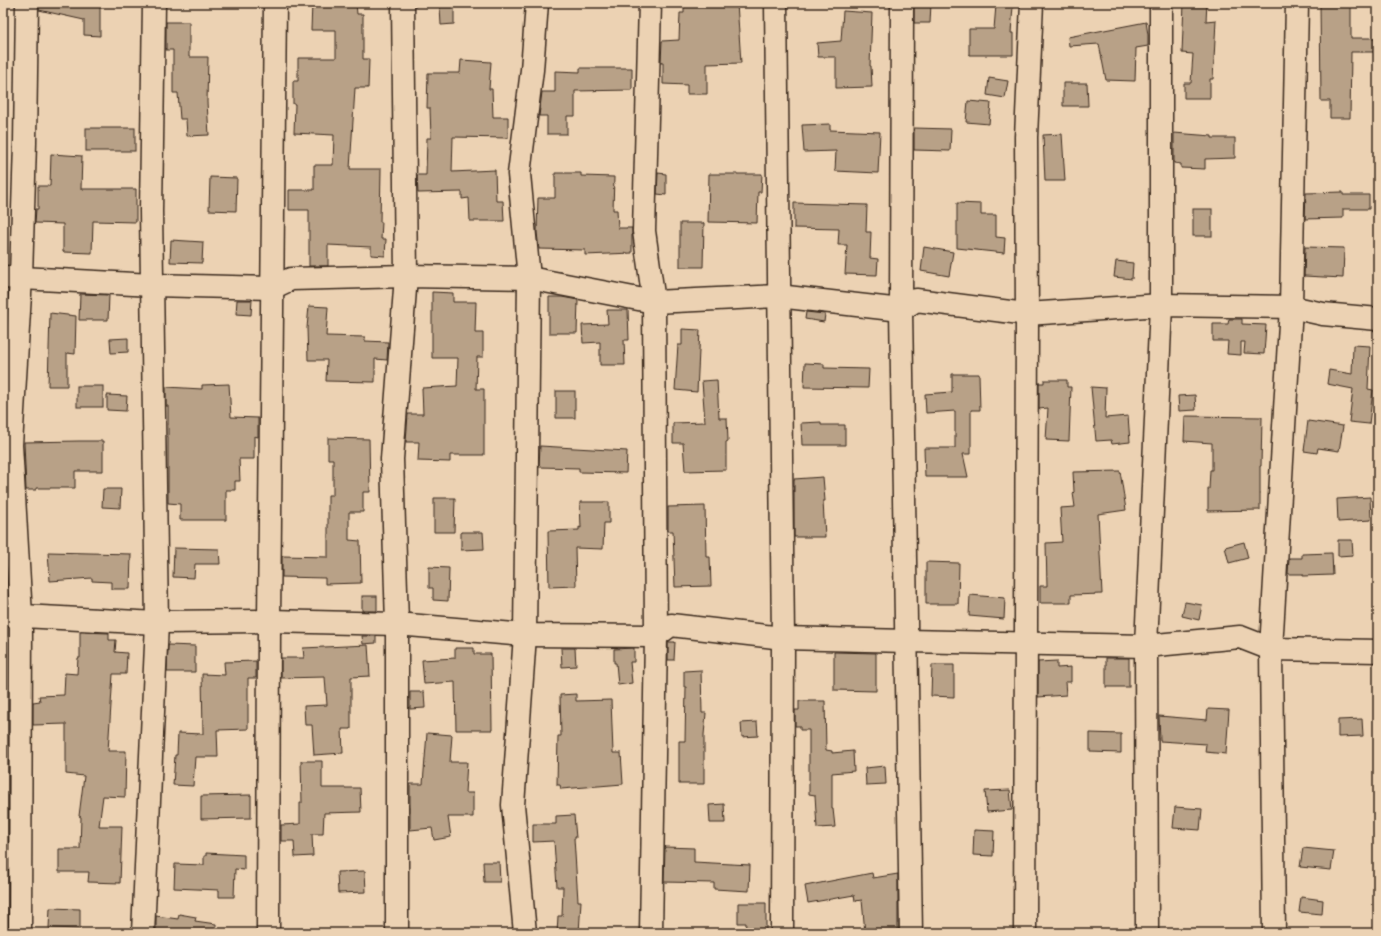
<svg xmlns="http://www.w3.org/2000/svg" width="1381" height="936" font-family="Mynerve,sans-serif">
<style>
.building{fill:#b8a187;stroke:#3b2a1e}
.lines{fill:none;stroke-linecap:round;stroke-linejoin:round}
.minor-casing{stroke:#3b2a1e;stroke-width:25}
.minor{stroke:#ecd2b3;stroke-width:22}
</style>
<rect width="100%" height="100%" fill="#ecd2b3"/>
<filter id="ink" filterUnits="userSpaceOnUse"><feTurbulence type="fractalNoise" baseFrequency=".025" numOctaves="2"/><feDisplacementMap in="SourceGraphic" scale="8" xChannelSelector="R" yChannelSelector="G"/><feConvolveMatrix kernelMatrix="1 2 1 2 8 2 1 2 1" color-interpolation-filters="sRGB"/></filter>
<g filter="url(#ink)">
<g class="building">
<path d="M39,3h61v33l-16,-1v-15l-45,-10z"/>
<path d="M312,3h44l1,11h6v45h6l-1,29h-13l-5,81h31l-1,53h2l-1,17h5l-1,17 -14,-1v-8l-43,-2v21h-19v-56h-20v-20h25v-25h19l1,-30 -40,-2 1,-29h-2v-23h5v-23h38v-28h-25z"/>
<path d="M684,3h53l4,60 -34,1v30h-20v-9l-24,-1v-21h-2l1,-22 17,-1 1,-27h4z"/>
<path d="M914,3h17l-1,20h-16z"/>
<path d="M1184,3h23l-1,18 10,-1 -3,59h-3v19h-26v-15h7l2,-29 -11,-1z"/>
<path d="M1320,3h31v35h27v14h-27l-1,66h-20v-17h-9z"/>
<path d="M996,5l17,1 -2,27h2v22h-44v-26h25z"/>
<path d="M440,7h14v17l-13,1z"/>
<path d="M843,11l29,2 -2,53h1l1,21 -36,1v-31h-18l-1,-14 24,-2z"/>
<path d="M166,22h23v35h19l-1,45 2,33 -22,1 -1,-17h-6l-2,-26h-5v-43h-7z"/>
<path d="M1146,22l2,13v11l-12,2 -1,33 -29,-1 -7,-36 -30,2 -1,-9z"/>
<path d="M461,60l30,2 -2,27h3l1,28h15v21l-55,-1 -1,35 43,-2 1,31h7l1,20h-34l-1,-23 -7,1v-7l-44,1 -1,-18h9l1,-37h4l-1,-30h-3l1,-35h32z"/>
<path d="M580,68h52v22l-57,1v25h-8v18h-20v-18h-8l3,-24h13v-21l25,1z"/>
<path d="M989,78l19,3 -3,17 -18,-3z"/>
<path d="M1063,83h24l1,23h-25z"/>
<path d="M968,101l23,2 -2,21 -23,-2z"/>
<path d="M830,124v6l50,2 -2,41 -43,-2 1,-20 -32,1 -2,-27z"/>
<rect x="86" y="128" width="49" height="23"/>
<path d="M914,128l37,1 -1,22 -36,-1z"/>
<path d="M1174,133l38,3v2h23v20l-30,1v10l-24,-1v-4l-7,-1z"/>
<path d="M1062,134l3,47h-20l-2,-46z"/>
<path d="M51,154l31,2 -1,33h55v33l-43,-1 -1,32 -29,-1v-28l-28,-1 1,-14h2v-23h12z"/>
<path d="M555,173h26v3l33,1 -1,33h4l1,18h14v25l-47,2v-5l-46,-1 -2,-16 1,-35h17z"/>
<path d="M658,173l8,1v21l-9,-1z"/>
<path d="M709,174h53l-1,18h-3l-1,31 -49,-1z"/>
<path d="M210,177l27,1 -1,33 -27,-1z"/>
<path d="M1343,192v3h26v14h-26v9l-38,1 1,-26z"/>
<path d="M794,203l73,2 -1,27h5l-1,26 8,1 -1,16 -32,-1 2,-29h-9l1,-16 -45,-1z"/>
<path d="M957,203l24,1v11h15v22l9,1 -1,15 -47,-5z"/>
<rect x="1193" y="209" width="19" height="27"/>
<path d="M680,223h24l-1,44h-23z"/>
<path d="M171,240l32,2 -1,21 -32,-1z"/>
<path d="M924,247l29,5 -4,24 -28,-5z"/>
<path d="M1305,247l39,1 -1,30 -39,-2z"/>
<path d="M1116,261l17,2 -1,16 -18,-2z"/>
<path d="M432,292l21,1v9h23l-1,31h8v24h-6l-1,32h8v66h-34v7l-32,-1 1,-19h-13l2,-28h15l-1,-26 35,-2 1,-28h-26z"/>
<path d="M80,294l29,1 -1,25h-29z"/>
<path d="M549,297h13l16,3 -1,33h-28z"/>
<path d="M237,300h15l-1,15 -15,-1z"/>
<path d="M309,306l19,1 -2,29 39,1v4l23,1 -1,18 -12,-1v23l-49,-1 1,-21h-19l-1,-32z"/>
<path d="M607,310h21l1,30h-5l1,25h-25v-23l-17,1 -1,-18 26,-1z"/>
<path d="M806,312l19,2 -1,8 -19,-3z"/>
<path d="M50,313l26,3 -1,38 -8,-1v33h-19z"/>
<path d="M1229,319h13v5l24,1 -2,29 -20,-1 1,-11h-4v13l-14,-1 1,-13h-15v-17h15z"/>
<path d="M682,329l18,1 -3,62 -22,-2 3,-45h4z"/>
<path d="M128,338v14l-17,1 -1,-14z"/>
<path d="M1353,345l17,1 -2,43 5,1 -4,34 -20,-2 4,-33 -26,-5 2,-14 23,4z"/>
<path d="M805,363l19,1v4l45,1 -1,19 -64,-1z"/>
<path d="M952,374h27l1,36h-9v44h-8l5,23h-43l-1,-29h31v-37l-29,2 -1,-19 27,-2z"/>
<path d="M717,380l2,38h8l1,23 -2,1v28l-41,1 -2,-28h-10v-20l32,-1 -3,-41z"/>
<path d="M1044,380h23v7h4l-2,54 -23,-1 2,-32 -9,1v-26h5z"/>
<path d="M229,384l2,33 27,1v19l-4,-1v23h-15l1,22h-5v9h-9v30h-46v-16l-12,-1v-97h-2v-19l36,2v-4z"/>
<rect x="77" y="386" width="26" height="21"/>
<path d="M1091,387l15,1 -1,30 23,-2 2,26 -18,2 -1,-4 -15,1z"/>
<rect x="556" y="391" width="19" height="27"/>
<path d="M107,395l20,1 -1,15 -19,-1z"/>
<path d="M1195,395l1,15 -17,1 -1,-15z"/>
<path d="M1185,416l77,1 -1,49h-1v44l-52,1v-22h1l1,-19h2v-27l-28,-2z"/>
<path d="M1308,421l35,5 -4,25 -21,-3 -1,5 -13,-2z"/>
<path d="M821,422v3h24v20h-43l-1,-22z"/>
<path d="M328,438l41,1 1,53h-7v20h-14v28l11,1 1,42 -36,1v-6l-43,-1v-21l46,1v-62h5v-36h-5z"/>
<path d="M79,441h24v30h-28v17h-39v2h-10l-2,-48z"/>
<path d="M540,446l87,5 -1,22 -47,-1v-4l-40,-1z"/>
<path d="M1120,471l6,39 -28,4 4,80 -31,1v8h-31v-17h7l-1,-43 16,-1 -2,-34 15,-1 -2,-14 1,-1 -1,-20z"/>
<path d="M823,477l2,24h-2l2,36h-31v-58z"/>
<path d="M103,489h18l-1,19 -18,-1z"/>
<path d="M1370,497l1,23 -33,2 -1,-23z"/>
<path d="M434,498h21l-1,34h-20z"/>
<path d="M580,502h29v21h-5l-1,26 -28,-1 1,38 -27,1 -1,-56 31,-1v-3l2,1z"/>
<path d="M705,506l1,51h4l1,29 -36,1 -2,-56h-5v-24z"/>
<path d="M461,532h22l1,17 -23,1z"/>
<path d="M1338,540h14l1,15 -15,1z"/>
<path d="M1244,542l4,16 -19,5 -4,-16z"/>
<path d="M174,548l45,1 1,15h-25l-1,14 -21,-1z"/>
<path d="M48,552l83,2 -1,35h-19v-7l-19,-1v-3l-42,3z"/>
<path d="M1332,553l1,22 -30,1v-2h-15l1,-16h13v-4z"/>
<path d="M926,562l33,1 -1,41h-32z"/>
<path d="M429,567l20,1 -1,33 -15,-1v-12h-4z"/>
<path d="M970,595l35,3 -1,21 -35,-3z"/>
<rect x="362" y="596" width="15" height="15"/>
<path d="M1185,602l17,3 -3,15 -17,-4z"/>
<path d="M80,632l29,1v7h7l-1,12 12,1 -1,21h-13l-5,77h18l-1,46 -22,-1 -4,30h23l-2,57 -32,-1 1,-10h-30v-23h21l1,-32 -2,-1 5,-40 -18,-2v-50l-33,1v-23l7,-1 -1,-5 25,-1 1,-22 12,1 1,-16h2z"/>
<path d="M362,636h14v7l-13,1z"/>
<path d="M668,642h7l-1,18h-6z"/>
<path d="M168,645l27,1v26h-28z"/>
<path d="M368,645l2,31 -19,1v52h-9l1,24 -29,2 -2,-30h-7l-1,-19 23,-1 -2,-28 -44,1v-20h23l-1,-10z"/>
<path d="M455,648h19v6h17l1,76h-36l-1,-48 -31,2 -2,-24 33,-2z"/>
<path d="M561,648h14l1,18 -14,1z"/>
<path d="M634,648v14h-4l2,21 -14,2 -2,-22h-2v-14z"/>
<path d="M834,652l42,1v38l-42,-1z"/>
<rect x="1106" y="658" width="23" height="29"/>
<path d="M256,661v17h-8v51l-31,1 1,27h-23l-2,29 -20,-1 2,-30h2l1,-22 25,1 -1,-60 23,1 -1,-13z"/>
<path d="M1057,661v7l14,-1v15h-6l1,13 -28,2v-35z"/>
<path d="M932,665h22v32l-23,-1z"/>
<path d="M701,670l1,43h4l-2,22v49h-25v-43h6l1,-54h-2v-16z"/>
<path d="M410,692h14l1,16 -15,1z"/>
<path d="M576,694v7l35,-1 2,53h8l2,31 -62,5 -1,-4h-3l1,-49h3l-1,-41z"/>
<path d="M799,701h26l1,49 6,1v2l21,-2 1,20 -22,2v36h1l2,18 -18,1 -2,-33 -6,-1v-64h-9v-4h-5v-16h4z"/>
<path d="M1208,709l21,1 -3,44 -21,-2 1,-8 -46,-3 -1,-25 48,4z"/>
<path d="M1362,719l1,17 -25,1v-17z"/>
<path d="M757,722l1,14 -16,1 -1,-14z"/>
<path d="M427,733l25,2 -2,27h17l-2,31h8v24h-25l3,20 -17,3 -2,-12 -22,2v-46h13z"/>
<path d="M1090,733l31,1v19l-31,-1z"/>
<path d="M301,761h21v27h38l1,24 -37,1 -1,21h-11l1,22 -18,1 -1,-16h-13v-16l19,-1v-21h2z"/>
<path d="M885,766l1,18 -20,1 -1,-17z"/>
<path d="M1010,790l2,20 -25,2 -2,-21z"/>
<path d="M251,795v23l-50,1v-23z"/>
<path d="M724,804l1,19h-15l-1,-18z"/>
<path d="M1175,807l27,2 -2,21 -27,-2z"/>
<path d="M574,815l2,23h-2l4,63h3l-2,32h-22l1,-17h4l1,-29h-6l-3,-46 -21,1v-18h23v-8z"/>
<path d="M974,830l20,1 -1,25 -20,-1z"/>
<path d="M665,847l29,1v14l56,3 -1,26 -35,-2v-6l-50,-1z"/>
<path d="M1303,848l31,3 -3,19 -31,-3z"/>
<path d="M206,853l38,2v15l-9,-1 -1,28h-15v-7l-45,-2 1,-24 29,1v-9h2z"/>
<path d="M483,862h16l1,20h-16z"/>
<path d="M365,871l1,21 -28,1 -1,-21z"/>
<path d="M872,873l1,5 25,-4v59h-33l-3,-33 -7,1 -1,-6 -46,8 -3,-17z"/>
<path d="M1301,897l22,3 -1,14 -23,-2z"/>
<path d="M738,903h28v30h-21l1,-10h-8z"/>
<path d="M50,908l30,1v20l-31,-1z"/>
<path d="M179,914l17,3 -1,4 21,3v9h-60v-17l22,3z"/>
</g>
<g class="lines">
<defs>
<g id="minor">
<path d="M650,3l-6,228 10,71 2,334 -5,297"/>
<path d="M776,3l7,635 -1,295"/>
<path d="M902,3l-1,307 10,623"/>
<path d="M3,277l149,8 120,3 19,-9 115,-3 123,2 125,24 124,-6 123,14 15,-10 111,14 134,-9 130,2 32,7 55,5"/>
<path d="M3,615l154,8 2,-1 110,-1 128,3 128,11 131,1 15,-11 112,13 124,3 239,5 94,-9 31,12 107,2"/>
<path d="M20,933l1,-317 -10,-171 10,-168 4,-134 2,-140"/>
<path d="M143,933l14,-310 -6,-412 3,-208"/>
<path d="M268,933l1,-312 6,-618"/>
<path d="M397,933v-309l-5,-165 14,-183 -3,-273"/>
<path d="M525,933l-12,-128 12,-170 4,-357 -10,-104 13,-104 5,-67"/>
<path d="M1025,933l2,-619 -1,-177 6,-134"/>
<path d="M1147,933l-1,-287 15,-341v-302"/>
<path d="M1274,933l-3,-284 20,-342 6,-304"/>
</g>
</defs>
<use href="#minor" class="minor-casing"/>
<use href="#minor" class="minor"/>
</g>
</g>
<rect width="1381" height="936" fill="none" stroke="#ecd2b3" stroke-width="16"/>
<rect x="8" y="8" width="1365" height="920" fill="none" stroke="#3b2a1e" stroke-width="1.5" filter="url(#ink)"/>
</svg>
